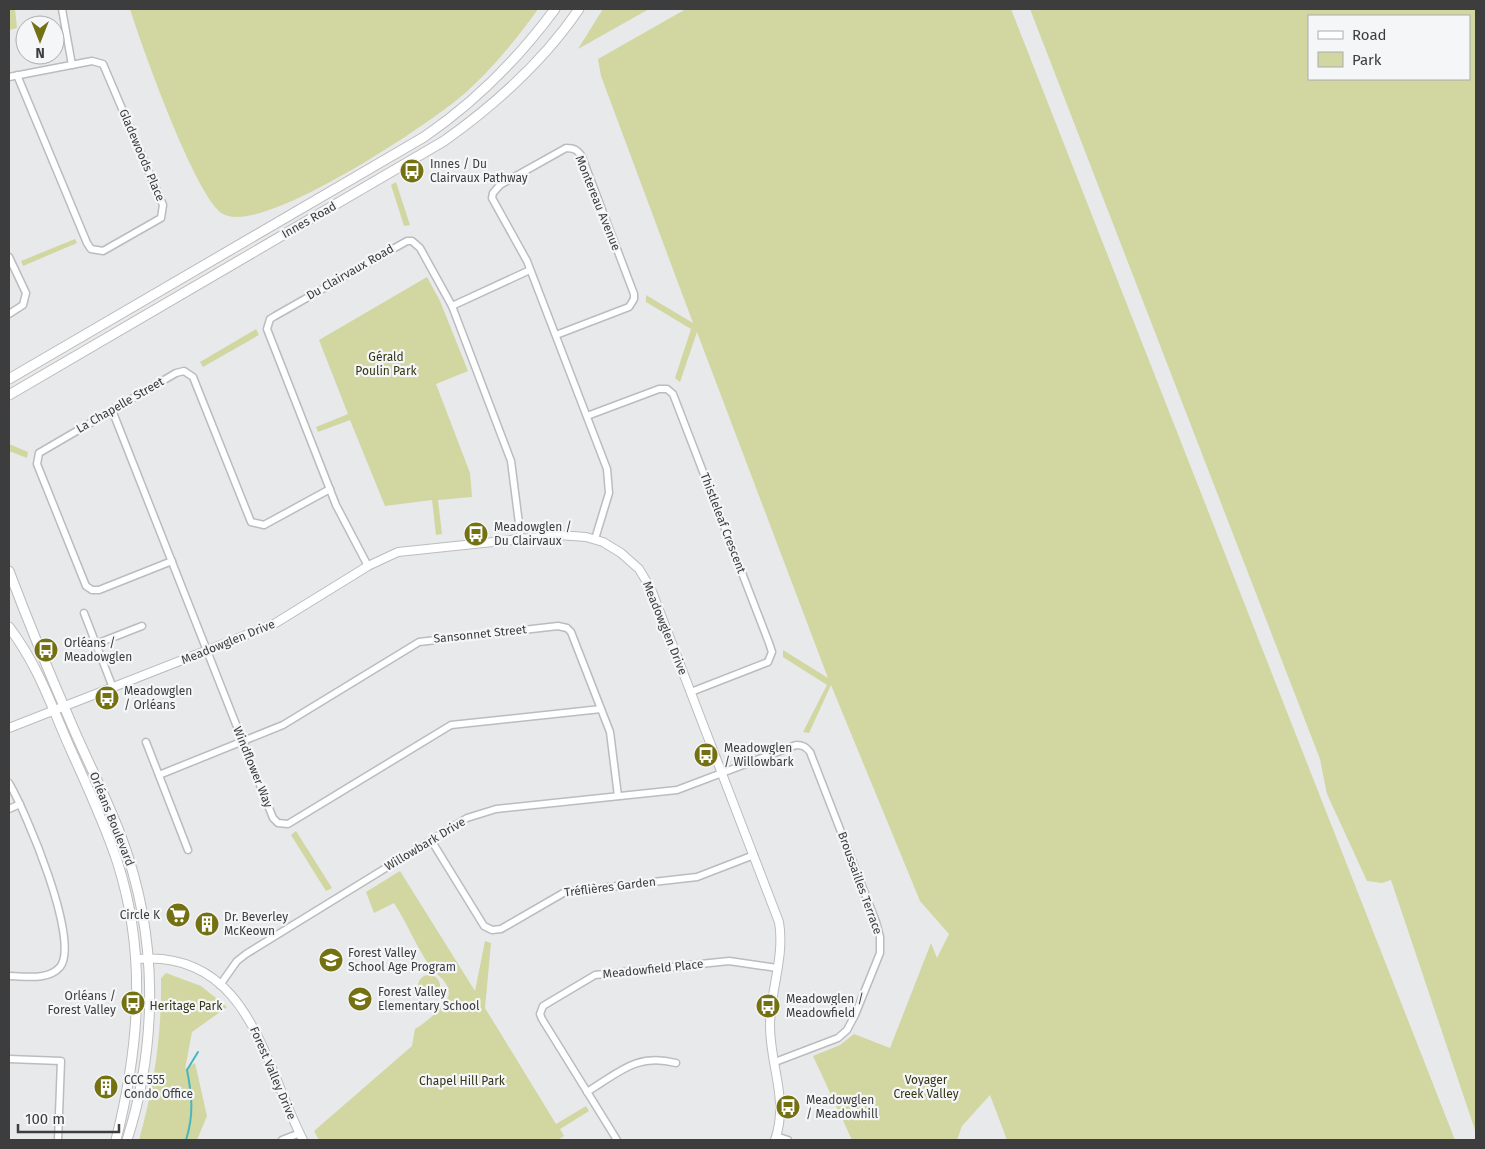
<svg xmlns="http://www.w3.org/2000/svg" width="1485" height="1149" font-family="'Fira Sans',sans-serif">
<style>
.green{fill:#d2d6a1;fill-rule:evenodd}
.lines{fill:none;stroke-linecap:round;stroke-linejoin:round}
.stream{stroke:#48b6c0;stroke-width:2}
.minor-casing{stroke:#bbbcbe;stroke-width:9}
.tertiary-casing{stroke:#bbbcbe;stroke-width:10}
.secondary-casing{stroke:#bbbcbe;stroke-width:11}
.minor{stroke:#fff;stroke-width:6}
.tertiary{stroke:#fff;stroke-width:8}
.secondary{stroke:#fff;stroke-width:9}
.labels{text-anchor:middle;stroke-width:4.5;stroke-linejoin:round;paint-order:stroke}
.street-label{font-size:12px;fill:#3d3d3e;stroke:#f5f6f8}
.poi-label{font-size:12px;fill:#3d3d3e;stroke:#f5f6f8;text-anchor:start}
.park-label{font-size:12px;fill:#353615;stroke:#f5f6f8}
</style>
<rect width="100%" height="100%" fill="#e8e9eb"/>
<g class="green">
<path d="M9,9h6l2,19 -8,2z"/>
<path d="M130,9h408c-21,30 -51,66 -80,90 -34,28 -196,137 -235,115 -27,-15 -82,-170 -93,-205z"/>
<path d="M603,9h46l-71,40z"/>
<path d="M686,9h325l444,1131h-448l-17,-45 -28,31 -5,14h-105l-39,-84 27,-11 14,-11 36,14 41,-105 6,15 12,-24 -29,-33 -89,-216 -22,48 -6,-1 24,-47 -44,-28v-7l45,28 -131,-346 -17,50 -5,-4 16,-49 -45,-27v-7l47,28 -92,-247 -3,-17z"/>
<path d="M1030,9h446v1124l-85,-253 -9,3 -15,-2 -40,-87 -7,-35zM1309,16h160v63h-160z"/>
<path d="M396,182l14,43 -6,1 -13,-41z"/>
<path d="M75,239l2,4 -54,23 -2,-5z"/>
<path d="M427,277l13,24 28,70 -32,13 34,89 2,24 -34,3 4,34 -6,1 -4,-35 -47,6 -35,-86 -32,12 -2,-5 32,-13 -29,-74z"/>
<path d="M256,329l3,6 -56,32 -3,-5z"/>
<path d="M9,444l19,8 -1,6 -18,-7z"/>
<path d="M296,831l36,57 -6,3 -35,-56z"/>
<path d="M400,871l75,120 10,-50 6,2 -6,65 71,116 30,-18 3,5 -29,18 4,7 -6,4h-239l-5,-9 98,-85 3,-17c9,-5 34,-25 34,-36 -1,-13 -14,-19 -20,-28 -13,-19 -22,-42 -35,-62l-20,10 -8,-21z"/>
<path d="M166,973l35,13 26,21 -35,25 -7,37 10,-6 12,53 -10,24h-58c15,-53 23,-106 22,-162z"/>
<circle cx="429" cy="986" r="11"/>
</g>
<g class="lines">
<path class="stream" d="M186,1140c8,-25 6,-45 1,-70l11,-18"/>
<defs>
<g id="minor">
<path d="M62,9l10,56"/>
<path d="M9,77l83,-16 11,3 60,141 -2,13 -58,33 -12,-2 -4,-6 -70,-168"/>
<path d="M9,257l17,36 -3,12 -14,9"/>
<path d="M452,306l78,-36"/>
<path d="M556,335l73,-28 5,-8v-5l-52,-137c-4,-7 -8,-9 -16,-9l-66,37 -7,8 -1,5 35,63 80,208 2,24 -14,46"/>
<path d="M112,410l161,408 5,5 10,1 163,-99 150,-16"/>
<path d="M587,416l72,-27h8l6,5 96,249 3,9 -4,10 -77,30"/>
<path d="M172,561l-73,29h-7l-6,-4 -49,-122 2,-11 137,-80 8,-2 9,6 58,145 13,3 66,-36"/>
<path d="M368,566l-32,-61 -69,-176 3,-10 5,-3 132,-75h5l8,7 32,58 59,155 10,78"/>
<path d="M84,613l29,75"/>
<path d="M96,644l46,-18"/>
<path d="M146,742l42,108"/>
<path d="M159,775l124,-50 136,-83 139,-16 9,2 4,4 39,100 8,64"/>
<path d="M9,783c16,27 72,158 51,184 -12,14 -36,9 -51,9"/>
<path d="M9,809l11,-5"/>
<path d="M431,840l53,86 8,4 9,-1 64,-37 132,-15 57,-22"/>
<path d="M220,985l17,-24 9,-7 221,-136 29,-9 181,-19 119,-45c7,0 10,2 14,7l66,170 4,15v16l-25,62 -8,15 -9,8 -63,24"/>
<path d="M9,1059l52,2 -3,79"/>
<path d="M587,1092c33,-20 49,-39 89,-29"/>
<path d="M776,1136l12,4"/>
<path d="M282,1140l18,-7"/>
<path d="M617,1140l-75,-121 -2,-5 3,-8 52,-31 134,-14 48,7"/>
</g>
<g id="tertiary">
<path d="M9,728l265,-104 94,-58 30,-14 161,-17 27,2 17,5 18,11 18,16 12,20 128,333c6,35 -9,69 -9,104 0,40 19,74 5,114"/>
<path d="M137,959c112,-10 127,106 166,181"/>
</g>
<g id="secondary">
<path d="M9,379l415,-242c51,-35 94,-78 131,-128"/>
<path d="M9,395l435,-254c52,-37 99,-79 135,-132"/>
<path d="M9,571c19,50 39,99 60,147 17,41 38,80 53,121 36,97 36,204 5,301"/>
<path d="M9,627c30,40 41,76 61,121 17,38 35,76 48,116 29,92 21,184 -2,276"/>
</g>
</defs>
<use href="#minor" class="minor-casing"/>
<use href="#tertiary" class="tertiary-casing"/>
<use href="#secondary" class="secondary-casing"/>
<use href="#minor" class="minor"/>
<use href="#tertiary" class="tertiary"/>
<use href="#secondary" class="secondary"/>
</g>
<defs>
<symbol id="bus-disc" viewBox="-11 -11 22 22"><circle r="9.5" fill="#747113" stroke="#f5f6f8"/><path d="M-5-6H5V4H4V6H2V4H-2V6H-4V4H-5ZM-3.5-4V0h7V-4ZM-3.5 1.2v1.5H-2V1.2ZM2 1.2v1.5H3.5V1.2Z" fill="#fff"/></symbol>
<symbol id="supermarket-disc" viewBox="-11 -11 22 22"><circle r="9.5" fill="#747113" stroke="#f5f6f8"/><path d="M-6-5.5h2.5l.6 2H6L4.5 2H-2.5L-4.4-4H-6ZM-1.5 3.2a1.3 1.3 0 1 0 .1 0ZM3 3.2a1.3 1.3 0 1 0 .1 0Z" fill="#fff"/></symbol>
<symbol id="building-disc" viewBox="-11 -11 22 22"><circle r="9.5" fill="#747113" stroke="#f5f6f8"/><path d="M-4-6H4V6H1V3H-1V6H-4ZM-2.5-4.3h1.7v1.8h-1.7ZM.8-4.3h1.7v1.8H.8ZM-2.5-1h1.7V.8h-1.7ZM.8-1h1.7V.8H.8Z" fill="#fff"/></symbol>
<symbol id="school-disc" viewBox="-11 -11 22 22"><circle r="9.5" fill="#747113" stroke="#f5f6f8"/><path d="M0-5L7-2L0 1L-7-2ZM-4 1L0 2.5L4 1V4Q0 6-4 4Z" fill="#fff"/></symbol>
</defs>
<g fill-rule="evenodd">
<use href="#bus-disc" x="398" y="157" width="28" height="28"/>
<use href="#bus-disc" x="462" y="520" width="28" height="28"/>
<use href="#bus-disc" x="32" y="636" width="28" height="28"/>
<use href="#bus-disc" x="93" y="684" width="28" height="28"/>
<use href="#bus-disc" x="692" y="741" width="28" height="28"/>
<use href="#supermarket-disc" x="164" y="901" width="28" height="28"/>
<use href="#building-disc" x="193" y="910" width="28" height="28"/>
<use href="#school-disc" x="317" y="946" width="28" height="28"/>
<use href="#school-disc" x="346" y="985" width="28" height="28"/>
<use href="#bus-disc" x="119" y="989" width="28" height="28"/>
<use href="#bus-disc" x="754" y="992" width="28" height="28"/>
<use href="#building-disc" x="92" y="1073" width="28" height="28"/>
<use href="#bus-disc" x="774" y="1093" width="28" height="28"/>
</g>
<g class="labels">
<g class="street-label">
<text transform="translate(142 155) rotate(67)" y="4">Gladewoods Place</text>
<text transform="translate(598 203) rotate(68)" y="4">Montereau Avenue</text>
<text transform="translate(309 220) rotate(-30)" y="4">Innes Road</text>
<text transform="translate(350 272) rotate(-30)" y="4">Du Clairvaux Road</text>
<text transform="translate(120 405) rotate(-30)" y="4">La Chapelle Street</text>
<text transform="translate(723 523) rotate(69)" y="4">Thistleleaf Crescent</text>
<text transform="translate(665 628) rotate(68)" y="4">Meadowglen Drive</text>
<text transform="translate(480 634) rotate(-6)" y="4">Sansonnet Street</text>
<text transform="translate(228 642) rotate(-22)" y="4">Meadowglen Drive</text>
<text transform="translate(253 767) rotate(68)" y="4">Windflower Way</text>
<text transform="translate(112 819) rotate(68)" y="4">Orléans Boulevard</text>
<text transform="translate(425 844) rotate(-31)" y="4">Willowbark Drive</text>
<text transform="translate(860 883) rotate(70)" y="4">Broussailles Terrace</text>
<text transform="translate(610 887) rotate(-7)" y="4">Tréflières Garden</text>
<text transform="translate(653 969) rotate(-6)" y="4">Meadowfield Place</text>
<text transform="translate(273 1073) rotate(67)" y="4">Forest Valley Drive</text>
</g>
<g class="poi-label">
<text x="430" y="168">Innes / Du<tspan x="430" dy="14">Clairvaux Pathway</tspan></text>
<text x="494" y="531">Meadowglen /<tspan x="494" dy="14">Du Clairvaux</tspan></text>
<text x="64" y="647">Orléans /<tspan x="64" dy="14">Meadowglen</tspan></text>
<text x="124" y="695">Meadowglen<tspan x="124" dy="14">/ Orléans</tspan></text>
<text x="724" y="752">Meadowglen<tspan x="724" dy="14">/ Willowbark</tspan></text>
<text x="160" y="919" text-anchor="end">Circle K</text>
<text x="224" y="921">Dr. Beverley<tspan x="224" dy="14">McKeown</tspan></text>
<text x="348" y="957">Forest Valley<tspan x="348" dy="14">School Age Program</tspan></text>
<text x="378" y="996">Forest Valley<tspan x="378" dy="14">Elementary School</tspan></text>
<text x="116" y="1000" text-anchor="end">Orléans /<tspan x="116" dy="14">Forest Valley</tspan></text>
<text x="786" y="1003">Meadowglen /<tspan x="786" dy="14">Meadowfield</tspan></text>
<text x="124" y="1084">CCC 555<tspan x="124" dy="14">Condo Office</tspan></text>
<text x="806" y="1104">Meadowglen<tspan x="806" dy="14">/ Meadowhill</tspan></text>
</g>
<g class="park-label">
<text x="386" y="361">Gérald<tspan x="386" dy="14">Poulin Park</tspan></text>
<text x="186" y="1010">Heritage Park</text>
<text x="926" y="1084">Voyager<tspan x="926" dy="14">Creek Valley</tspan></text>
<text x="462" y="1085">Chapel Hill Park</text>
</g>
</g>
<rect width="1485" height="1149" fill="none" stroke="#3d3d3e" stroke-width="20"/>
<rect x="1308" y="15" width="162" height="65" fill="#f5f6f8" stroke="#abacae"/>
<rect x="1318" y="31" width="25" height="8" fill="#ffffff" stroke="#abacae"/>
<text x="1352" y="40" font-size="15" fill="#3d3d3e">Road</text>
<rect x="1318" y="52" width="25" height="15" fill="#d2d6a1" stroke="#abacae"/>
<text x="1352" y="65" font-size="15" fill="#3d3d3e">Park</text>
<g transform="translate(40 40) rotate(180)"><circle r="24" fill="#f5f6f8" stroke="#abacae"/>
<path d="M0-4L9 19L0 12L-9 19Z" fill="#747113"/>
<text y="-8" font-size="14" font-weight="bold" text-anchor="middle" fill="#3d3d3e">N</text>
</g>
<path d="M18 1124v8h101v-8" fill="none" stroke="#3d3d3e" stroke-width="2.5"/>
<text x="25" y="1124" font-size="15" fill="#3d3d3e" stroke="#f5f6f8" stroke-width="4" paint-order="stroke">100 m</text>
</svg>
